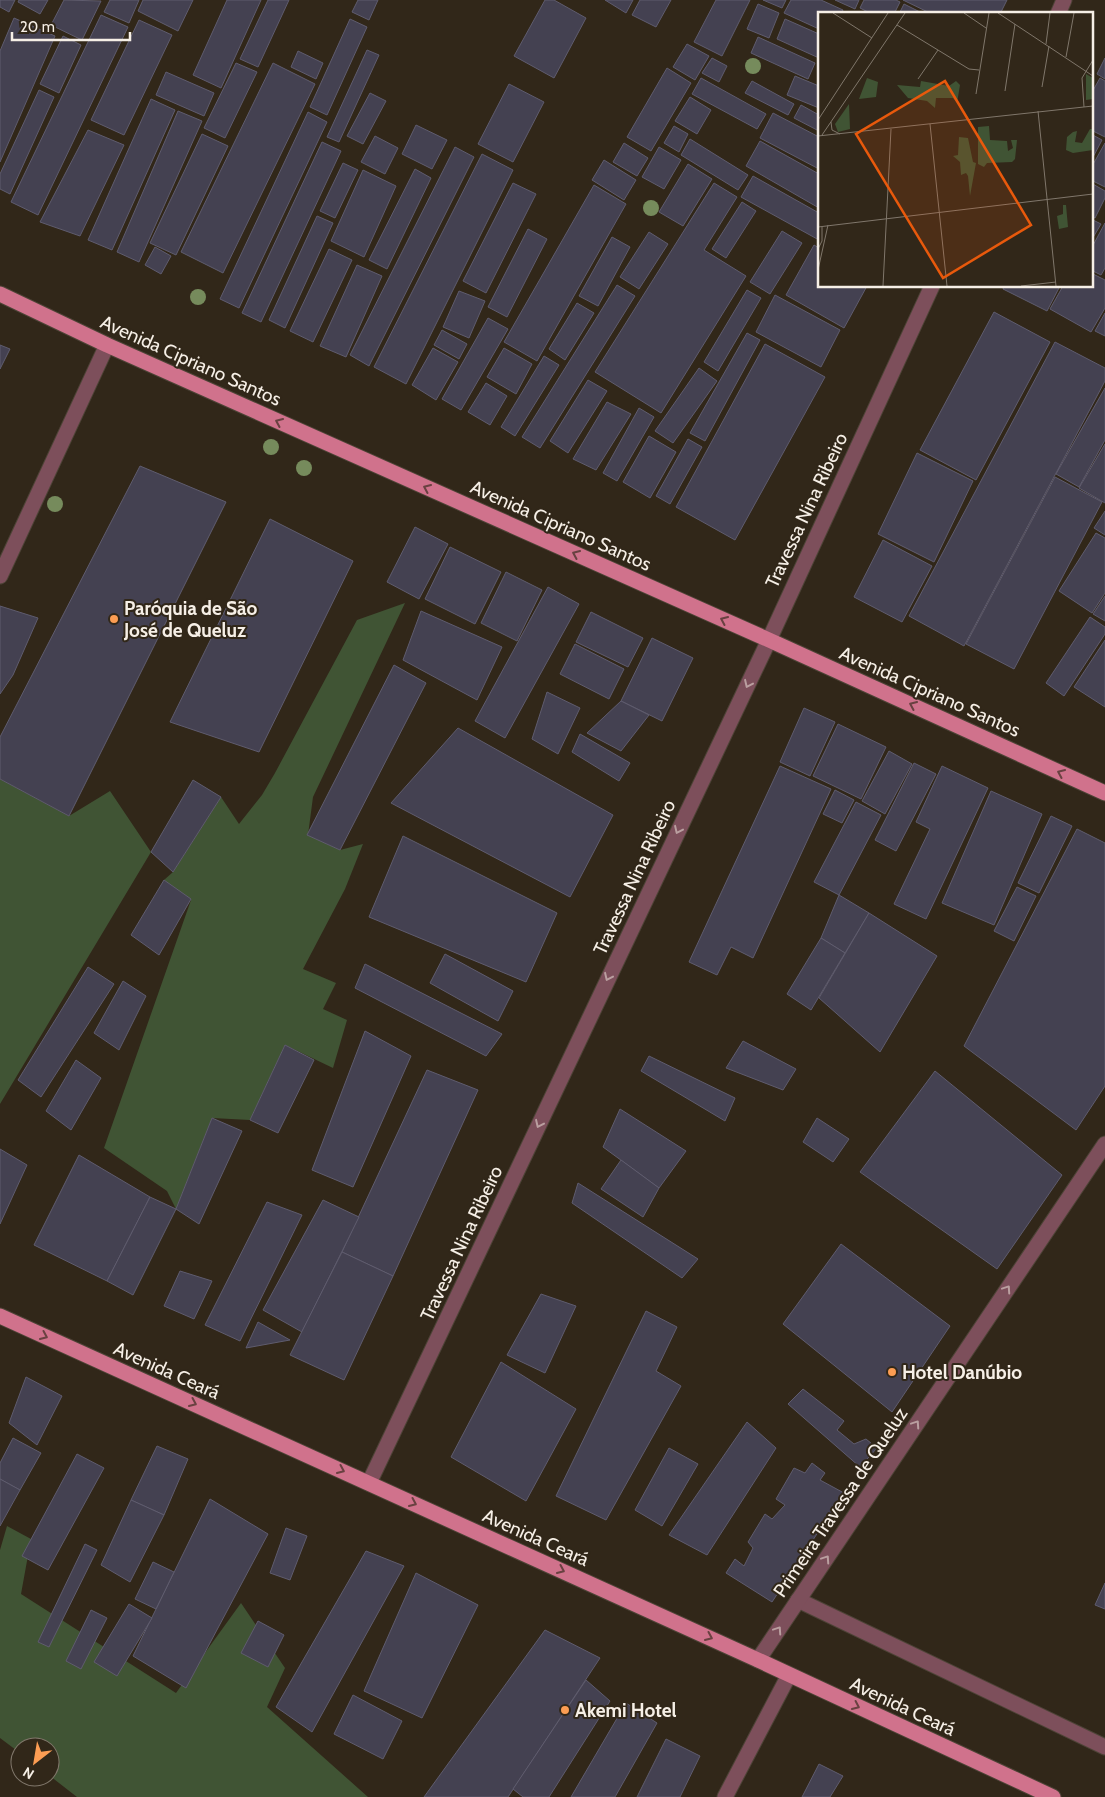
<svg xmlns="http://www.w3.org/2000/svg" width="1105" height="1797" font-family="Cabin,sans-serif">
<style>
.green{fill:#405434}
.building{fill:#444151;stroke:#5f5c6e}
.lines{fill:none;stroke-linecap:round;stroke-linejoin:round}
.service-casing{stroke:#4d4336;stroke-width:17}
.minor-casing{stroke:#4d4336;stroke-width:17}
.primary-casing{stroke:#4d4336;stroke-width:17}
.service{stroke:#7d4f5b;stroke-width:15}
.minor{stroke:#7d4f5b;stroke-width:15}
.primary{stroke:#d0728c;stroke-width:15}
.tree{fill:#768b5c}
.oneway{stroke:#694141}
.oneway2{stroke:#ba9fa0}
.poi-dot{fill:#fc9d53;stroke:#312719;stroke-width:2}
.labels{text-anchor:middle;stroke-width:4;stroke-linejoin:round;paint-order:stroke}
.street-label{font-size:19px;fill:#f6efe6;stroke:#312719}
.poi-label{font-size:19px;font-weight:bold;fill:#f6efe6;stroke:#312719;text-anchor:start}
.inset-road{fill:none;stroke:#80776b;stroke-width:1}
.view{fill:#e8590c;fill-opacity:0.15;stroke:#e8590c;stroke-width:2.5}
.inset-edge{fill:none;stroke:#f6efe6;stroke-width:2.5}
</style>
<rect width="100%" height="100%" fill="#312719"/>
<g class="green">
<path d="M405,603l-92,194 -5,38 32,15 23,-6 -18,45 -42,80 33,14 -13,26 24,11 -14,48 -48,-23 -35,75 -38,-2 -36,91 -9,-18 -63,-43 87,-248 -27,-20 9,-8 48,-75 18,27 23,-29 13,-22 82,-153z"/>
<path d="M0,779l69,37 41,-25 41,61 -151,252z"/>
<path d="M7,1526l24,13 -10,55 155,99 65,-90 44,65 -18,39 101,90h-291l-27,-21v-29h-30v6l-20,-15v-188z"/>
</g>
<g class="building">
<path d="M0,0h15l-6,12 -9,-5z"/>
<path d="M19,0h29l-8,14 -22,-12z"/>
<path d="M64,0l37,1 -19,39 -31,-15z"/>
<path d="M110,0h29l-10,23 -25,-11z"/>
<path d="M143,0h50l-15,31 -40,-20z"/>
<path d="M227,0h34l-40,88 -28,-13z"/>
<path d="M268,0h21l-31,67 -18,-8z"/>
<path d="M358,0h20l-9,20 -17,-8z"/>
<path d="M545,0h9l32,18 -32,60 -40,-22z"/>
<path d="M605,0h28l-7,13z"/>
<path d="M640,0h31l-15,27 -24,-12z"/>
<path d="M716,0h34l-28,56 -28,-14z"/>
<path d="M763,0h23l-4,8z"/>
<path d="M791,0h30l22,10 -2,4h-22v15l-35,-16z"/>
<path d="M835,0h24l-4,9z"/>
<path d="M864,0h32l4,2 -6,12h-22l-12,-6z"/>
<path d="M903,0h104l-7,14h-68z"/>
<path d="M758,4l21,9 -10,25 -22,-9z"/>
<path d="M904,4l20,10h-25z"/>
<path d="M101,15l27,12 -90,188 -27,-13z"/>
<path d="M14,18l41,18 -55,126v-111z"/>
<path d="M350,19l17,8 -40,88 -17,-8z"/>
<path d="M785,19l34,15v24l-42,-19z"/>
<path d="M139,20l33,15 -48,100 -33,-15z"/>
<path d="M63,36l18,9 -22,48 -19,-9z"/>
<path d="M758,37l57,26 -7,16 -57,-26z"/>
<path d="M687,44l22,12 -14,24 -22,-13z"/>
<path d="M367,50l12,5 -40,87 -12,-5z"/>
<path d="M298,51l25,12 -7,16 -25,-12z"/>
<path d="M712,58l15,8 -8,16 -17,-9z"/>
<path d="M1105,58v21l-8,-5z"/>
<path d="M236,63l21,9 -32,66 -21,-10z"/>
<path d="M273,63l42,21 -92,189 -42,-21z"/>
<path d="M667,68l24,15 -40,68 -24,-14z"/>
<path d="M166,72l48,21 -10,23 -48,-21z"/>
<path d="M795,76l24,10v22l-32,-13z"/>
<path d="M701,78l65,36 -9,15 -65,-35z"/>
<path d="M1100,78l5,3v56l-14,-7v-36z"/>
<path d="M752,81l42,23 -6,11 -43,-22z"/>
<path d="M509,84l35,18 -31,60 -35,-18z"/>
<path d="M39,90l15,7 -44,97 -10,-5v-15z"/>
<path d="M370,93l16,8 -23,43 -16,-8z"/>
<path d="M690,97l21,13 -14,24 -22,-13z"/>
<path d="M151,99l24,11 -63,140 -24,-10z"/>
<path d="M801,105l18,10v16l-25,-13z"/>
<path d="M178,111l24,10 -63,141 -22,-10z"/>
<path d="M308,112l19,10 -88,186 -19,-9z"/>
<path d="M773,113l46,24v32l-59,-31z"/>
<path d="M416,125l31,15 -15,29 -30,-15z"/>
<path d="M674,126l14,8 -9,18 -15,-9z"/>
<path d="M88,130l36,15 -44,91 -40,-14z"/>
<path d="M202,134l26,12 -52,109 -26,-12z"/>
<path d="M1091,134l11,6 -11,21z"/>
<path d="M375,136l23,12 -13,26 -24,-12z"/>
<path d="M690,139l58,36 -10,15 -57,-35z"/>
<path d="M760,141l59,33v34l-73,-42z"/>
<path d="M322,142l19,9 -80,171 -19,-9z"/>
<path d="M624,143l24,15 -11,18 -24,-14z"/>
<path d="M1105,143v44l-14,-7v-12z"/>
<path d="M455,147l19,10 -105,209 -19,-11z"/>
<path d="M659,147l22,13 -17,29 -22,-12z"/>
<path d="M482,154l31,16 -107,214 -32,-17z"/>
<path d="M604,160l32,20 -12,20 -32,-20z"/>
<path d="M343,163l15,7 -23,48 -15,-7z"/>
<path d="M688,164l24,15 -29,47 -24,-14z"/>
<path d="M415,169l16,9 -44,91 -18,-9z"/>
<path d="M363,170l33,16 -32,71 -33,-16z"/>
<path d="M753,176l66,37v27l-78,-43z"/>
<path d="M513,183l23,11 -50,99 -23,-12z"/>
<path d="M714,183l23,14 -33,53 42,26 -85,137 -66,-41z"/>
<path d="M1091,183l14,8v7l-10,20 -4,-2z"/>
<path d="M594,185l32,19 -89,157 -33,-19z"/>
<path d="M742,202l14,9 -30,47 -14,-9z"/>
<path d="M317,216l16,7 -48,105 -16,-8z"/>
<path d="M1091,219l10,5 -10,17z"/>
<path d="M1105,223v45l-4,7 -10,-5v-21z"/>
<path d="M528,229l19,10 -40,78 -19,-10z"/>
<path d="M782,231l20,12 -32,51 -20,-12z"/>
<path d="M649,232l19,12 -29,45 -19,-12z"/>
<path d="M612,237l18,10 -32,59 -19,-10z"/>
<path d="M814,245l5,3v38h48l-23,42 -58,-33z"/>
<path d="M155,247l16,9 -10,18 -16,-9z"/>
<path d="M329,249l23,11 -39,82 -23,-11z"/>
<path d="M357,265l25,11 -36,81 -26,-11z"/>
<path d="M1091,273l14,7v28l-14,24 -41,-23 13,-23h28z"/>
<path d="M617,285l18,11 -95,152 -18,-11z"/>
<path d="M1004,286h56l-13,25 -44,-22z"/>
<path d="M747,290l14,8 -43,73 -14,-9z"/>
<path d="M459,291l26,10 -16,37 -26,-11z"/>
<path d="M775,295l65,35 -19,37 -65,-35z"/>
<path d="M577,303l17,10 -29,47 -16,-11z"/>
<path d="M994,312l56,30 -74,138 -56,-30z"/>
<path d="M1105,313v23l-10,-5z"/>
<path d="M488,318l20,11 -47,81 -19,-11z"/>
<path d="M442,330l25,14 -8,15 -25,-14z"/>
<path d="M747,333l13,7 -55,101 -15,-8z"/>
<path d="M1055,342l50,26v13l-141,265 -55,-30z"/>
<path d="M765,344l60,33 -90,163 -59,-33z"/>
<path d="M0,345l10,4 -10,20z"/>
<path d="M433,348l25,14 -22,38 -24,-15z"/>
<path d="M504,348l28,16 -16,30 -29,-17z"/>
<path d="M544,356l15,9 -44,71 -14,-9z"/>
<path d="M699,368l18,13 -44,62 -18,-12z"/>
<path d="M588,380l19,11 -39,62 -18,-12z"/>
<path d="M486,383l21,13 -17,29 -22,-13z"/>
<path d="M1105,388v52l-26,47 -23,-13z"/>
<path d="M607,402l24,12 -35,56 -23,-11z"/>
<path d="M639,408l15,9 -37,64 -14,-8z"/>
<path d="M649,436l27,16 -26,46 -27,-16z"/>
<path d="M688,439l14,8 -32,57 -14,-8z"/>
<path d="M1105,444v59l-26,-15z"/>
<path d="M917,453l56,28 -39,81 -56,-28z"/>
<path d="M140,466l86,36 -157,314 -69,-37v-42z"/>
<path d="M1055,477l47,25 -88,167 -48,-25z"/>
<path d="M1105,511v24l-11,-7z"/>
<path d="M270,519l83,42 -94,191 -89,-30z"/>
<path d="M415,527l33,17 -29,55 -32,-17z"/>
<path d="M1096,533l9,5v55l-13,20 -33,-22z"/>
<path d="M883,540l49,26 -30,56 -48,-25z"/>
<path d="M450,547l51,25 -26,52 -50,-25z"/>
<path d="M506,572l36,18 -25,51 -36,-18z"/>
<path d="M548,587l31,17 -74,134 -30,-17z"/>
<path d="M1105,596v25l-12,-7z"/>
<path d="M0,606l38,12 -25,57 -13,19z"/>
<path d="M421,611l81,36 -25,53 -74,-40z"/>
<path d="M591,612l52,26 -15,29 -52,-25z"/>
<path d="M1090,617l15,10v7l-41,62 -18,-13z"/>
<path d="M652,638l41,20 -31,63 -41,-20z"/>
<path d="M1105,640v67l-31,-20z"/>
<path d="M575,644l49,25 -15,30 -49,-25z"/>
<path d="M394,665l32,18 -86,167 -33,-15z"/>
<path d="M547,692l33,16 -22,46 -26,-15z"/>
<path d="M621,701l28,14 -28,36 -34,-18z"/>
<path d="M804,708l31,14 -25,54 -30,-14z"/>
<path d="M838,724l48,23 -25,52 -48,-23z"/>
<path d="M458,728l155,87 -43,82 -179,-94z"/>
<path d="M580,734l50,29 -11,18 -47,-29z"/>
<path d="M889,751l23,13 -27,50 -23,-13z"/>
<path d="M914,763l22,11 -40,77 -21,-11z"/>
<path d="M780,766l51,23 -78,169 -22,-11 -14,28 -28,-13z"/>
<path d="M942,766l46,22 -62,131 -32,-15 36,-75 -14,-7z"/>
<path d="M193,780l28,17 -48,75 -22,-20z"/>
<path d="M835,790l19,10 -12,23 -19,-9z"/>
<path d="M991,791l51,23 -48,111 -52,-22z"/>
<path d="M856,802l25,13 -42,80 -25,-13z"/>
<path d="M1051,816l21,10 -33,67 -21,-10z"/>
<path d="M1077,829l28,14v243l-29,44 -112,-84z"/>
<path d="M403,836l154,77 -31,69 -157,-65z"/>
<path d="M164,880l27,19 -32,56 -28,-20z"/>
<path d="M1017,887l19,9 -22,45 -20,-10z"/>
<path d="M839,895l30,18 -24,40 -24,-15z"/>
<path d="M869,913l68,43 -57,96 -61,-54z"/>
<path d="M821,938l24,15 -34,57 -24,-16z"/>
<path d="M445,954l68,37 -15,30 -68,-38z"/>
<path d="M365,964l137,70 -16,22 -131,-68z"/>
<path d="M88,967l26,17 -73,113 -23,-17z"/>
<path d="M123,981l23,15 -27,54 -25,-17z"/>
<path d="M365,1031l46,25 -58,131 -41,-17z"/>
<path d="M743,1041l53,28 -13,21 -57,-22z"/>
<path d="M285,1045l29,15 -36,73 -28,-13z"/>
<path d="M649,1056l86,42 -10,23 -84,-50z"/>
<path d="M76,1060l25,18 -30,52 -25,-19z"/>
<path d="M427,1070l51,20 -85,186 -51,-24z"/>
<path d="M935,1071l127,104 -65,94 -137,-97z"/>
<path d="M620,1109l66,42 -27,37 -56,-41z"/>
<path d="M212,1118l30,13 -43,93 -23,-15z"/>
<path d="M817,1118l32,21 -16,23 -30,-20z"/>
<path d="M0,1149l27,16 -27,59z"/>
<path d="M79,1155l71,42 -43,84 -73,-36z"/>
<path d="M621,1160l38,28 -16,29 -42,-28z"/>
<path d="M578,1183l120,76 -16,19 -110,-75z"/>
<path d="M150,1197l26,12 -43,86 -26,-14z"/>
<path d="M323,1200l36,17 -57,115 -39,-22z"/>
<path d="M267,1202l35,13 -62,126 -35,-16z"/>
<path d="M841,1244l109,82 -58,86 -109,-88z"/>
<path d="M342,1252l51,24 -49,104 -54,-25z"/>
<path d="M180,1271l32,10 -18,38 -30,-13z"/>
<path d="M541,1294l35,12 -31,67 -38,-18z"/>
<path d="M646,1311l31,16 -21,44 25,15 -75,134 -50,-24z"/>
<path d="M258,1322l32,18 -44,8z"/>
<path d="M501,1362l75,47 -50,92 -75,-44z"/>
<path d="M26,1377l36,19 -25,49 -28,-22z"/>
<path d="M803,1389l41,32 -7,9 17,14 12,-5 11,9 -17,19 -72,-63z"/>
<path d="M747,1422l29,26 -69,107 -38,-20z"/>
<path d="M13,1438l28,15 -21,37 -20,-11v-16z"/>
<path d="M157,1446l31,13 -24,56 -33,-15z"/>
<path d="M669,1448l29,16 -36,62 -27,-16z"/>
<path d="M77,1454l27,14 -56,102 -26,-14z"/>
<path d="M812,1463l13,10 -5,7 24,13 -72,109 -46,-29 9,-14 9,7 9,-18 -5,-6 17,-28 7,5 13,-14 -9,-6 18,-31 11,5z"/>
<path d="M0,1479l20,11 -20,36z"/>
<path d="M210,1499l58,35 -82,154 -53,-32z"/>
<path d="M131,1500l33,15 -34,67 -29,-17z"/>
<path d="M286,1528l21,8 -17,44 -20,-7z"/>
<path d="M85,1544l12,6 -48,97 -11,-5z"/>
<path d="M366,1551l38,15 -92,166 -36,-25z"/>
<path d="M153,1562l21,10 -18,37 -21,-10z"/>
<path d="M416,1573l62,32 -56,113 -58,-27z"/>
<path d="M1105,1583v26l-10,-4z"/>
<path d="M129,1604l23,14 -35,58 -23,-14z"/>
<path d="M91,1610l16,8 -26,51 -15,-8z"/>
<path d="M258,1621l26,14 -16,32 -27,-14z"/>
<path d="M545,1630l55,28 -92,139h-84z"/>
<path d="M586,1680l24,21 -61,96h-26l-10,-8z"/>
<path d="M353,1695l49,26 -19,38 -49,-25z"/>
<path d="M626,1703l31,20 -42,74h-44z"/>
<path d="M666,1739l34,17 -20,41h-43z"/>
<path d="M819,1764l24,12 -13,21h-28z"/>
</g>
<g class="lines">
<defs>
<g id="service">
<path d="M0,576l107,-231"/>
<path d="M798,1600l307,147"/>
<path d="M725,1797l64,-122"/>
</g>
<g id="minor">
<path d="M1058,14l6,-14"/>
<path d="M369,1483l400,-843 163,-354"/>
<path d="M758,1660l347,-516"/>
</g>
<g id="primary">
<path d="M0,294l107,51 662,295 336,153"/>
<path d="M0,1316l758,344 295,137"/>
</g>
</defs>
<use href="#service" class="service-casing"/>
<use href="#minor" class="minor-casing"/>
<use href="#primary" class="primary-casing"/>
<use href="#service" class="service"/>
<use href="#minor" class="minor"/>
<use href="#primary" class="primary"/>
</g>
<g class="tree">
<circle cx="753" cy="66" r="8"/>
<circle cx="651" cy="208" r="8"/>
<circle cx="198" cy="297" r="8"/>
<circle cx="271" cy="447" r="8"/>
<circle cx="304" cy="468" r="8"/>
<circle cx="55" cy="504" r="8"/>
</g>
<defs><path id="oneway-chevron" d="M-2-3.5L2.5 0L-2 3.5" fill="none" stroke-width="1.6" stroke-linecap="round" stroke-linejoin="round" transform="scale(1.25)"/></defs>
<g class="oneway">
<use href="#oneway-chevron" transform="translate(279 422) rotate(-156)"/>
<use href="#oneway-chevron" transform="translate(427 488) rotate(-156)"/>
<use href="#oneway-chevron" transform="translate(576 554) rotate(-156)"/>
<use href="#oneway-chevron" transform="translate(724 620) rotate(-156)"/>
<use href="#oneway-chevron" transform="translate(913 705) rotate(-156)"/>
<use href="#oneway-chevron" transform="translate(1061 773) rotate(-156)"/>
<use href="#oneway-chevron" transform="translate(44 1336) rotate(24)"/>
<use href="#oneway-chevron" transform="translate(193 1403) rotate(24)"/>
<use href="#oneway-chevron" transform="translate(341 1470) rotate(24)"/>
<use href="#oneway-chevron" transform="translate(413 1503) rotate(24)"/>
<use href="#oneway-chevron" transform="translate(561 1570) rotate(24)"/>
<use href="#oneway-chevron" transform="translate(709 1637) rotate(24)"/>
<use href="#oneway-chevron" transform="translate(856 1706) rotate(25)"/>
</g>
<g class="oneway2">
<use href="#oneway-chevron" transform="translate(748 684) rotate(115)"/>
<use href="#oneway-chevron" transform="translate(678 830) rotate(115)"/>
<use href="#oneway-chevron" transform="translate(608 977) rotate(115)"/>
<use href="#oneway-chevron" transform="translate(539 1124) rotate(115)"/>
<use href="#oneway-chevron" transform="translate(1007 1289) rotate(-56)"/>
<use href="#oneway-chevron" transform="translate(916 1424) rotate(-56)"/>
<use href="#oneway-chevron" transform="translate(826 1559) rotate(-56)"/>
<use href="#oneway-chevron" transform="translate(778 1630) rotate(-56)"/>
</g>
<g class="poi-dot">
<circle cx="114" cy="619" r="5"/>
<circle cx="892" cy="1372" r="5"/>
<circle cx="565" cy="1710" r="5"/>
</g>
<g class="labels">
<g class="street-label">
<text transform="translate(191 360) rotate(24)" y="7">Avenida Cipriano Santos</text>
<text transform="translate(806 510) rotate(-65)" y="7">Travessa Nina Ribeiro</text>
<text transform="translate(561 525) rotate(24)" y="7">Avenida Cipriano Santos</text>
<text transform="translate(930 691) rotate(24)" y="7">Avenida Cipriano Santos</text>
<text transform="translate(634 877) rotate(-65)" y="7">Travessa Nina Ribeiro</text>
<text transform="translate(461 1243) rotate(-65)" y="7">Travessa Nina Ribeiro</text>
<text transform="translate(167 1370) rotate(24)" y="7">Avenida Ceará</text>
<text transform="translate(840 1502) rotate(-56)" y="7">Primeira Travessa de Queluz</text>
<text transform="translate(536 1537) rotate(24)" y="7">Avenida Ceará</text>
<text transform="translate(903 1706) rotate(25)" y="7">Avenida Ceará</text>
</g>
<g class="poi-label">
<text x="124" y="615">Paróquia de São<tspan x="124" dy="22">José de Queluz</tspan></text>
<text x="902" y="1379">Hotel Danúbio</text>
<text x="575" y="1717">Akemi Hotel</text>
</g>
</g>
<g transform="translate(818 12)">
<rect width="275" height="275" fill="#312719"/>
<path d="M268,62l7,4v21l-7,1zM49,66l11,4 -2,15 -17,2zM103,69l28,5 7,-5 4,4 -3,18 -4,-5h-17l-1,10 -8,-7 -19,-3 -11,-13 23,2zM31,92l1,25 -12,3 -3,-8zM171,114l1,14 17,1 1,10 5,-3 -2,-8h6l-2,19 -3,3 -25,1 -3,4 -6,-3v-37zM272,117h3v21l-20,3 -7,-3 1,-13 6,-5 4,-1 -2,11 7,1zM141,125l9,1 5,24 3,1 -6,33 -2,-20 -2,-3 -5,2 -1,-13 -7,-6 5,-1zM245,193h3l2,22 -9,2 -2,-13 6,-2z" fill="#405434"/>
<path class="inset-road" d="M15,1l39,25M146,1l22,15M180,1l95,63M79,13l72,44 10,1M228,32l4,-31M248,45l8,-44M100,67l20,-29M224,75l7,-41M187,79l10,-67M158,82l13,-81M266,95l-2,-29 11,-18M220,99l18,175M0,108l70,-107M13,110l1,8 8,4M112,112l17,162M4,123l83,-122M0,124l275,-30M0,215l275,-33M0,237l4,-8v-14M0,258l10,-45M65,274l8,-157M203,274l35,-4"/>
<path class="view" d="M127,69l86,144 -88,53 -87,-144z"/>
<rect width="275" height="275" class="inset-edge"/>
</g>
<g transform="translate(35 1762) rotate(211)"><circle r="24" fill="#312719" stroke="#80776b"/>
<path d="M0-4L9 19L0 12L-9 19Z" fill="#fc9d53"/>
<text y="-8" font-size="14" font-weight="bold" text-anchor="middle" fill="#f6efe6">N</text>
</g>
<path d="M12 32v8h118v-8" fill="none" stroke="#f6efe6" stroke-width="2.5"/>
<text x="20" y="32" font-size="15" fill="#f6efe6" stroke="#312719" stroke-width="4" paint-order="stroke">20 m</text>
</svg>
